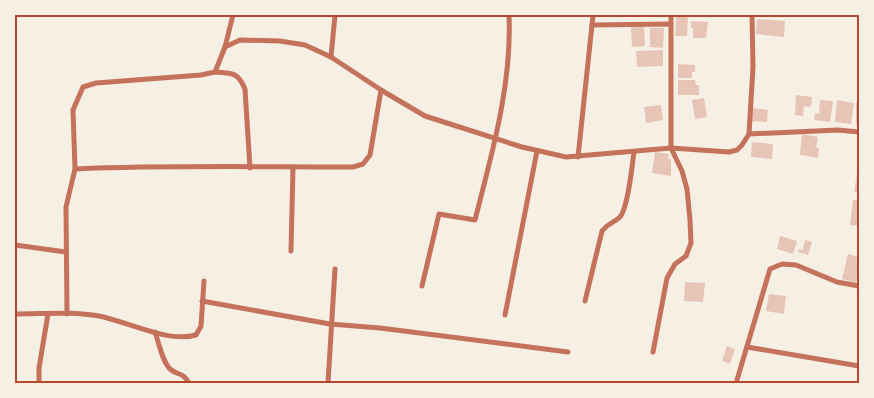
<svg xmlns="http://www.w3.org/2000/svg" width="874" height="398" font-family="Cabin,sans-serif">
<style>
.building{fill:#e6c5b7}
.lines{fill:none;stroke-linecap:round;stroke-linejoin:round}
.minor{stroke:#c5725c;stroke-width:5}
.neatline{fill:none;stroke:#b5482f;stroke-width:2}
</style>
<rect width="100%" height="100%" fill="#f6efe4"/>
<g class="building">
<path d="M676,17h12l-1,19h-12z"/>
<path d="M757,19l28,2 -1,16 -28,-3z"/>
<path d="M691,21l17,1 -2,16h-13v-10h-2z"/>
<path d="M631,27h13l1,19 -13,1z"/>
<path d="M650,28h14l-1,20 -13,-1z"/>
<path d="M663,50v16l-26,1 -1,-16z"/>
<path d="M678,64l17,1v7h-3v6h-14z"/>
<path d="M678,80h17l1,5h3v10h-21z"/>
<path d="M796,95l16,2 -1,10 -7,-1 -1,10 -8,-1z"/>
<path d="M704,98l3,19 -12,2 -3,-19z"/>
<path d="M820,100l13,1 -3,21 -16,-2 1,-7 4,1z"/>
<path d="M837,100l17,3 -3,21 -16,-2z"/>
<rect x="856" y="102" width="3" height="23"/>
<path d="M661,105l2,15 -17,3 -2,-16z"/>
<path d="M752,108l16,2 -1,12 -16,-1z"/>
<path d="M802,134l16,3 -2,10 3,1 -1,10 -18,-3z"/>
<path d="M752,142l21,2 -1,15 -21,-2z"/>
<path d="M655,152l14,2 -1,5h3v17l-19,-3z"/>
<path d="M858,168h1v25l-5,-1z"/>
<path d="M853,200h6v26l-9,-1z"/>
<path d="M780,236l17,5 -4,13 -16,-5z"/>
<path d="M805,240l7,2 -4,13 -10,-3 1,-3 4,1z"/>
<path d="M848,254l11,3v15l-3,11 -14,-4z"/>
<path d="M685,282l20,1 -2,19 -19,-1z"/>
<path d="M769,294l17,2 -2,18 -18,-3z"/>
<path d="M727,346l8,3 -5,15 -8,-3z"/>
</g>
<g class="lines">
<g class="minor">
<path d="M671,24v-9"/>
<path d="M592,25l1,-10"/>
<path d="M225,47l8,-32"/>
<path d="M331,57l4,-42"/>
<path d="M215,72c17,1 23,0 30,17l5,79"/>
<path d="M749,134l89,-4 21,2"/>
<path d="M578,157l14,-132 79,-1v124l11,23 5,18 3,31 1,23 -5,13 -11,8 -8,14 -14,74"/>
<path d="M75,169c93,-4 186,-2 278,-2l10,-3 7,-9 11,-65"/>
<path d="M15,245l51,7"/>
<path d="M291,251l2,-84"/>
<path d="M422,286l17,-72 36,6c17,-67 37,-135 34,-205"/>
<path d="M202,301l128,23 50,4 188,24"/>
<path d="M585,301l17,-70c7,-9 12,-8 18,-14 8,-9 12,-51 14,-65"/>
<path d="M15,314c28,0 57,-3 84,2 30,6 68,27 97,19l5,-9 3,-45"/>
<path d="M67,314l-1,-107 9,-38 -2,-59 10,-23 13,-4 105,-8 14,-3 10,-25 15,-7 40,1 25,4 26,12 50,33 44,26 97,31 44,10 105,-9 58,4 8,-2 5,-5 7,-11 4,-67 -1,-52"/>
<path d="M505,315l32,-164"/>
<path d="M155,332c4,11 7,29 15,37 8,7 12,2 19,14"/>
<path d="M747,347l112,19"/>
<path d="M737,380l33,-111 12,-5 14,1 41,17 22,4"/>
<path d="M39,383v-15l9,-54"/>
<path d="M328,383l7,-114"/>
</g>
</g>
<rect width="874" height="398" fill="none" stroke="#f6efe4" stroke-width="32"/>
<rect x="16" y="16" width="842" height="366" class="neatline"/>
</svg>
